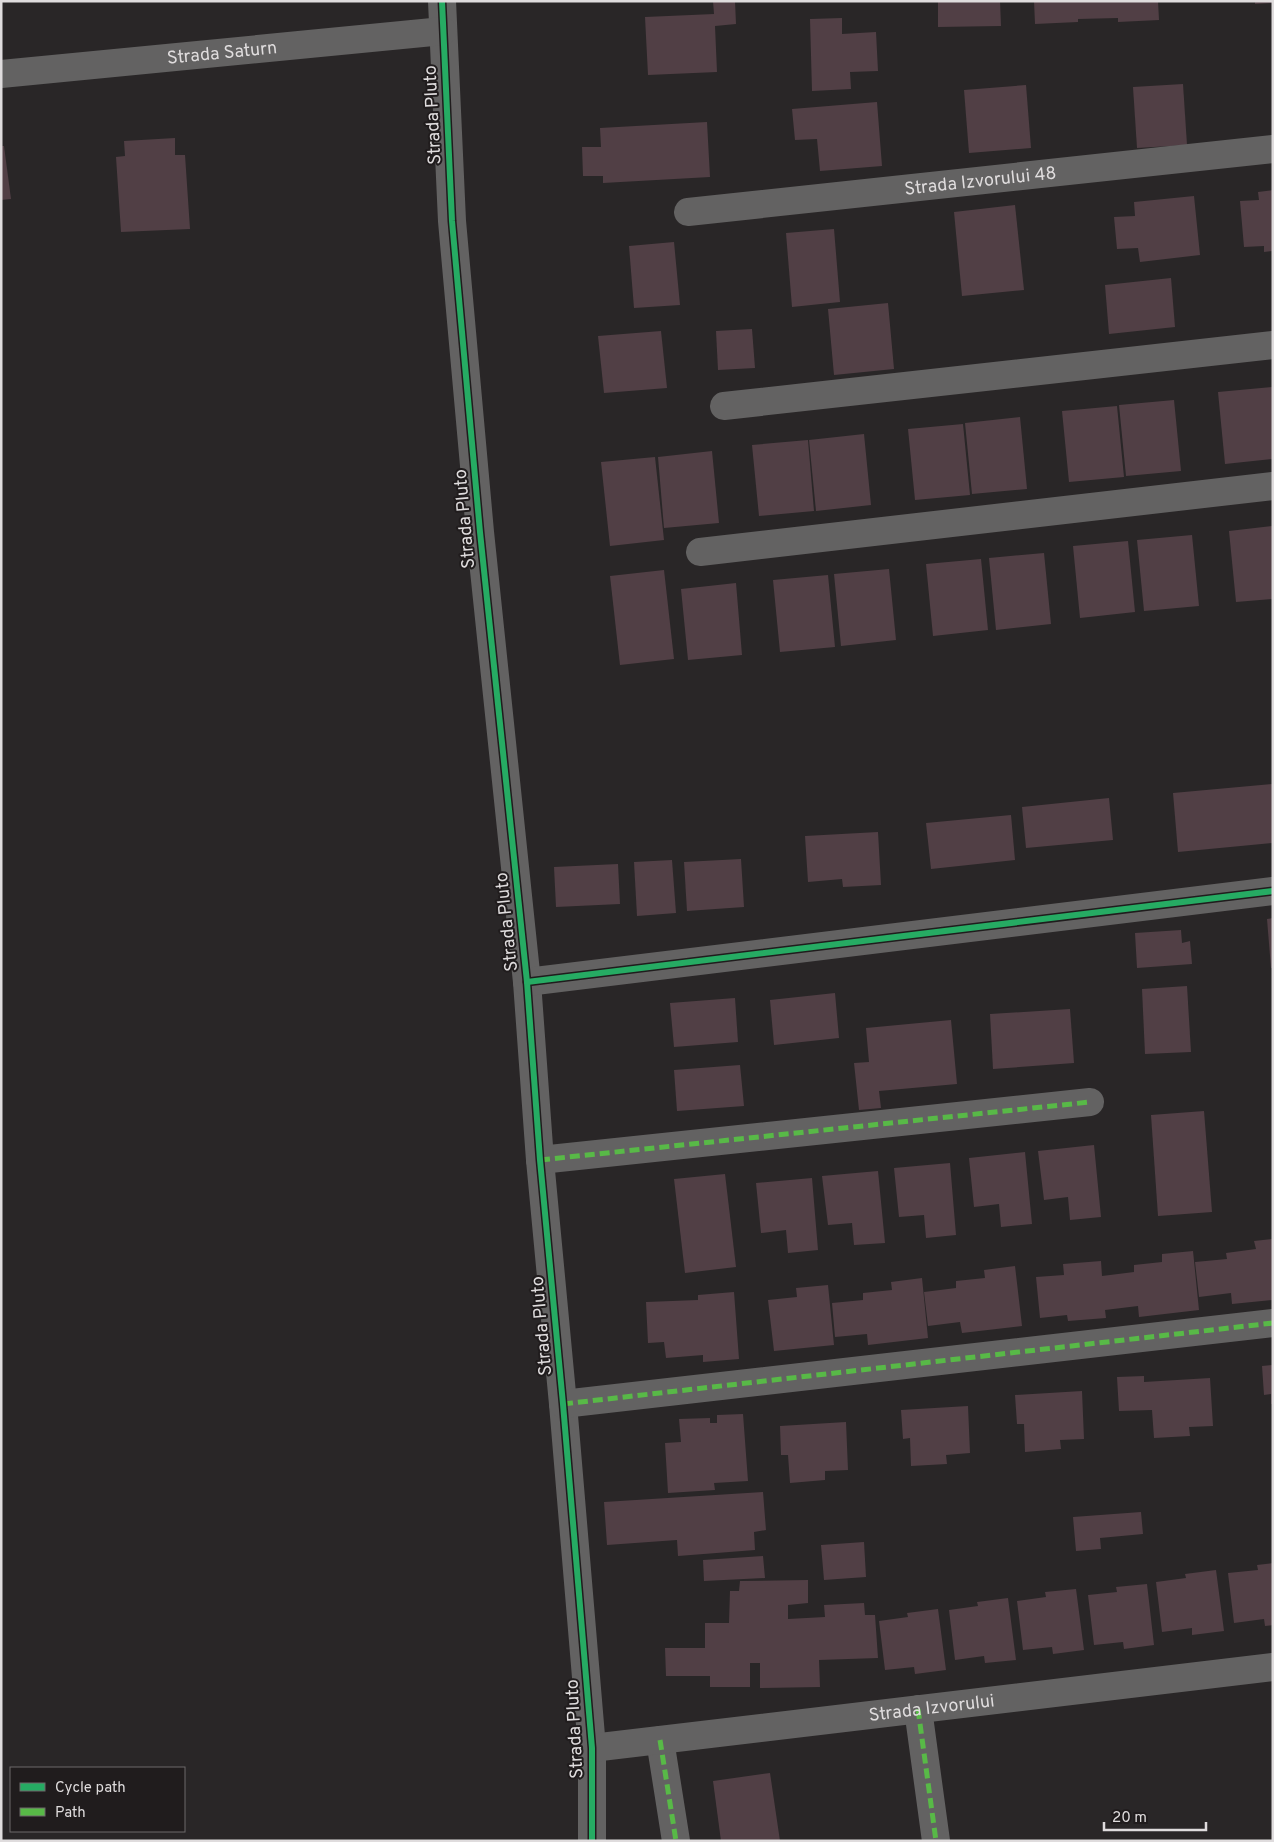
<svg xmlns="http://www.w3.org/2000/svg" width="1274" height="1842" font-family="Overpass,sans-serif">
<style>
.building{fill:#513f45}
.lines{fill:none;stroke-linecap:round;stroke-linejoin:round}
.minor{stroke:#636262;stroke-width:28}
.quiet{stroke:#58b947;stroke-width:5;stroke-dasharray:10 5;stroke-linecap:butt}
.cycleway-casing{stroke:#201c1d;stroke-width:9}
.cycleway{stroke:#26ab63;stroke-width:6}
.labels{text-anchor:middle;stroke-width:4;stroke-linejoin:round;paint-order:stroke}
.street-label{font-size:18px;fill:#dfdcdd;stroke:#201c1d}
</style>
<rect width="100%" height="100%" fill="#292627"/>
<g class="building">
<path d="M713,1h22l1,23 -21,2 2,46 -69,3 -3,-58 69,-3z"/>
<path d="M938,1h62l1,25 -63,1z"/>
<path d="M1034,1h124l1,19 -41,2v-4l-40,1v3l-43,2z"/>
<path d="M1255,1h18v2l-18,1z"/>
<path d="M842,18v16l34,-2 2,39 -28,1 1,17 -39,2 -2,-72z"/>
<path d="M1183,84l4,61 -50,3 -4,-61z"/>
<path d="M1026,85l5,63 -62,5 -5,-63z"/>
<path d="M877,102l5,64 -62,5 -3,-32 -22,1 -3,-31z"/>
<path d="M707,122l3,55 -107,6v-7h-20l-1,-29h19l-1,-19z"/>
<path d="M175,138v17h10l5,74 -69,3 -5,-75 9,-1 -1,-15z"/>
<path d="M1,146h3l7,53 -10,1z"/>
<path d="M1273,190v61l-9,1v-6l-20,1 -4,-46 19,-1 -1,-8z"/>
<path d="M1194,196l6,59 -60,7 -2,-14 -21,1 -3,-32 21,-1 -1,-14z"/>
<path d="M1015,205l9,85 -62,6 -8,-84z"/>
<path d="M834,229l6,73 -48,5 -6,-74z"/>
<path d="M674,242l6,63 -46,3 -5,-62z"/>
<path d="M1171,278l4,49 -66,7 -4,-49z"/>
<path d="M888,303l6,66 -60,6 -6,-66z"/>
<path d="M752,329l3,39 -37,2 -2,-39z"/>
<path d="M661,331l6,57 -63,5 -6,-57z"/>
<path d="M1273,387v72l-48,5 -7,-72z"/>
<path d="M1174,400l7,71 -55,5 -7,-71z"/>
<path d="M1117,406l7,71 -55,5 -7,-71z"/>
<path d="M1020,417l7,72 -55,5 -7,-71z"/>
<path d="M963,424l7,71 -55,5 -7,-71z"/>
<path d="M864,434l7,71 -55,6 -7,-71z"/>
<path d="M808,440l6,71 -55,5 -7,-71z"/>
<path d="M712,451l7,72 -55,5 -6,-71z"/>
<path d="M655,457l9,83 -54,6 -9,-84z"/>
<path d="M1273,526v73l-37,3 -7,-71z"/>
<path d="M1192,535l7,71 -55,5 -7,-71z"/>
<path d="M1128,541l7,71 -55,6 -7,-72z"/>
<path d="M1044,553l7,71 -55,6 -7,-72z"/>
<path d="M981,559l7,71 -55,6 -7,-72z"/>
<path d="M889,569l7,71 -55,6 -7,-72z"/>
<path d="M664,570l10,89 -54,6 -10,-89z"/>
<path d="M828,575l7,72 -55,5 -7,-72z"/>
<path d="M736,583l6,72 -54,5 -7,-71z"/>
<path d="M1273,784v59l-95,9 -5,-59z"/>
<path d="M1109,798l4,42 -87,8 -4,-41z"/>
<path d="M1011,815l4,45 -84,9 -5,-46z"/>
<path d="M878,832l3,53 -38,2 -1,-8 -34,3 -3,-46z"/>
<path d="M741,859l3,48 -57,4 -3,-49z"/>
<path d="M672,860l4,53 -39,3 -3,-54z"/>
<path d="M618,864l2,40 -64,3 -2,-40z"/>
<path d="M1273,918v50h-2l-4,-49z"/>
<path d="M1181,930l1,13 8,-2 2,23 -55,4 -2,-35z"/>
<path d="M1187,986l4,66 -46,2 -3,-65z"/>
<path d="M835,993l4,45 -65,7 -4,-45z"/>
<path d="M735,998l3,44 -64,5 -4,-44z"/>
<path d="M1070,1009l4,54 -81,6 -3,-55z"/>
<path d="M951,1020l6,64 -78,7 2,17 -22,2 -5,-47 15,-1 -3,-34z"/>
<path d="M740,1065l4,41 -67,5 -3,-41z"/>
<path d="M1204,1111l8,101 -54,4 -7,-101z"/>
<path d="M1094,1145l7,72 -31,3 -2,-23 -24,3 -6,-49z"/>
<path d="M1025,1152l7,72 -31,3 -2,-23 -25,3 -5,-49z"/>
<path d="M950,1163l6,72 -30,3 -2,-23 -25,2 -5,-49z"/>
<path d="M878,1171l7,72 -31,2 -2,-22 -24,2 -6,-49z"/>
<path d="M725,1174l11,93 -51,6 -11,-94z"/>
<path d="M812,1178l6,72 -30,3 -2,-23 -25,3 -5,-50z"/>
<path d="M1273,1239v61l-41,4 -1,-11 -32,4 -4,-35 32,-3 -1,-6 30,-4 -2,-8z"/>
<path d="M1193,1251l6,59 -60,7 -1,-11 -33,4 1,8 -38,3 -1,-6 -27,3 -4,-41 28,-2 -1,-11 38,-3 1,15 32,-4v-7l28,-3v-8z"/>
<path d="M1015,1266l7,60 -60,7 -2,-11 -32,4 -4,-34 32,-4v-7l29,-3 -1,-8z"/>
<path d="M922,1278l6,60 -60,7 -1,-11 -32,3 -3,-34 31,-3v-7l29,-3 -1,-8z"/>
<path d="M828,1285l6,60 -60,6 -6,-51 29,-3 -1,-9z"/>
<path d="M734,1292l5,67 -36,3v-7l-37,3 -2,-16 -16,1 -2,-41 52,-2v-5z"/>
<path d="M1273,1365v39h-2v-10l-7,1 -2,-29z"/>
<path d="M1144,1376v6l66,-4 3,48 -24,1 1,9 -36,2 -2,-28 -33,1 -2,-34z"/>
<path d="M1082,1391l2,48 -24,1 1,9 -36,3 -1,-28h-7l-2,-29z"/>
<path d="M968,1406l2,47 -24,2 1,9 -36,2 -1,-28 -7,1 -2,-29z"/>
<path d="M743,1414l5,67 -34,2 1,7 -47,3 -3,-50 16,-1 -2,-23 31,-1v5h7v-8z"/>
<path d="M846,1422l2,48 -23,1v9l-35,3 -2,-28h-7l-1,-29z"/>
<path d="M763,1492l3,38 -12,2 1,18 -77,6 -1,-16 -70,5 -3,-43z"/>
<path d="M1141,1512l2,22 -43,4 1,11 -25,2 -3,-34z"/>
<path d="M864,1542l2,35 -42,3 -3,-35z"/>
<path d="M763,1556l2,22 -61,3 -1,-21z"/>
<path d="M1273,1563v62l-8,1 -1,-7 -30,4 -6,-50 30,-3 -1,-5z"/>
<path d="M1216,1570l8,61 -32,4v-7l-30,4 -6,-50 30,-4 -1,-4z"/>
<path d="M808,1580v23l-20,2v14l37,-2 -1,-12 40,-2 1,12h10l3,43 -59,2 1,27 -60,1v-25h-10v24h-40v-11h-44l-1,-28h40v-25h24l1,-32h9l1,-10z"/>
<path d="M1147,1584l7,61 -30,4 -1,-7 -29,3 -6,-50 29,-3 -1,-5z"/>
<path d="M1076,1589l8,61 -31,4 -1,-7 -29,3 -6,-49 29,-4 -1,-5z"/>
<path d="M1008,1598l8,62 -31,3 -1,-7 -29,4 -6,-50 29,-4 -1,-4z"/>
<path d="M938,1609l8,61 -31,4 -1,-7 -29,3 -6,-49 29,-4 -1,-4z"/>
<path d="M770,1773l10,68h-59l-8,-60z"/>
</g>
<g class="lines">
<g class="minor">
<path d="M442,1l10,220 28,311 47,450 13,178 23,244 29,344v93"/>
<path id="s1" d="M1,74l442,-43"/>
<path id="s2" d="M688,212l585,-63"/>
<path d="M724,406l549,-61"/>
<path d="M700,552l573,-66"/>
<path d="M527,982l746,-91"/>
<path d="M540,1160l550,-58"/>
<path d="M563,1404l710,-81"/>
<path d="M918,1709l18,132"/>
<path d="M660,1740l16,101"/>
<path id="s3" d="M592,1748l681,-81"/>
</g>
<g class="quiet">
<path d="M540,1160l550,-58"/>
<path d="M563,1404l710,-81"/>
<path d="M918,1709l18,132"/>
<path d="M660,1740l16,101"/>
</g>
<defs>
<g id="cycleway">
<path d="M442,1l10,220 28,311 47,450 13,178 23,244 29,344v93"/>
<path d="M527,982l746,-91"/>
</g>
</defs>
<use href="#cycleway" class="cycleway-casing"/>
<use href="#cycleway" class="cycleway"/>
</g>
<g class="labels">
<g class="street-label">
<text dy="6" stroke="none"><textPath href="#s1" startOffset="222">Strada Saturn</textPath></text>
<text transform="translate(432 115) rotate(-93)" y="6">Strada Pluto</text>
<text dy="6" stroke="none"><textPath href="#s2" startOffset="294">Strada Izvorului 48</textPath></text>
<text transform="translate(464 519) rotate(-95)" y="6">Strada Pluto</text>
<text transform="translate(506 922) rotate(-96)" y="6">Strada Pluto</text>
<text transform="translate(541 1326) rotate(-95)" y="6">Strada Pluto</text>
<text dy="6" stroke="none"><textPath href="#s3" startOffset="342">Strada Izvorului</textPath></text>
<text transform="translate(574 1729) rotate(-93)" y="6">Strada Pluto</text>
</g>
</g>
<rect width="1274" height="1842" fill="none" stroke="#dfdcdd" stroke-width="5"/>
<rect x="10" y="1767" width="175" height="65" fill="#201c1d" stroke="#6c696a"/>
<rect x="20" y="1783" width="25" height="8" fill="#26ab63" stroke="#6c696a"/>
<text x="55" y="1792" font-size="15" fill="#dfdcdd">Cycle path</text>
<rect x="20" y="1808" width="25" height="8" fill="#58b947" stroke="#6c696a"/>
<text x="55" y="1817" font-size="15" fill="#dfdcdd">Path</text>
<path d="M1104 1822v8h102v-8" fill="none" stroke="#dfdcdd" stroke-width="2.5"/>
<text x="1112" y="1822" font-size="15" fill="#dfdcdd" stroke="#201c1d" stroke-width="4" paint-order="stroke">20 m</text>
</svg>
